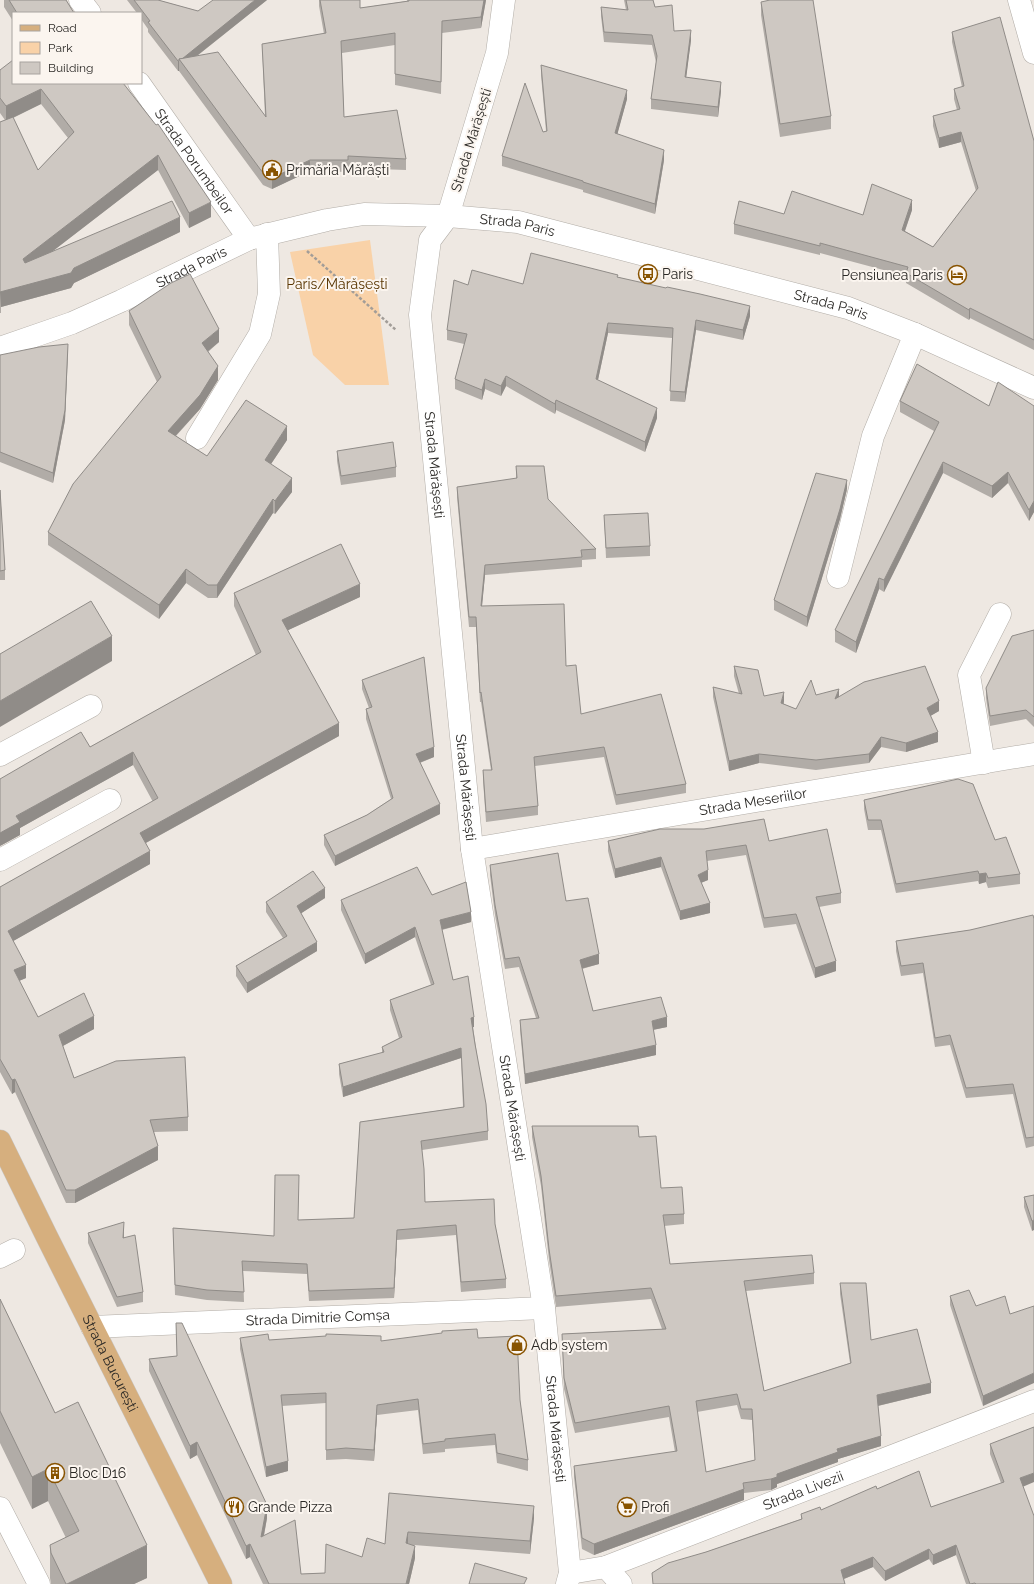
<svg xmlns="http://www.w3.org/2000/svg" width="1034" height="1584" font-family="Raleway,sans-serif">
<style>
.green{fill:#f9d2a8}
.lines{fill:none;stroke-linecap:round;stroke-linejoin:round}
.minor-casing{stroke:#b2ada7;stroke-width:23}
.major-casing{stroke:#c8c7c7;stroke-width:23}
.path{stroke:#a29d98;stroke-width:2.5;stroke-dasharray:3 2;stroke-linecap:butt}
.minor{stroke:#fff;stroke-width:22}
.major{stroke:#d6af7e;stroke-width:22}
.wall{fill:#b1aca7;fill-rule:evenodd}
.shaded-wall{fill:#908c88}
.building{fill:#cec8c2;stroke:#908c88;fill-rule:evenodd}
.labels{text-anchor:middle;stroke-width:4;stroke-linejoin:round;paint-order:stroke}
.street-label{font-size:14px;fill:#2b2926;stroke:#fbf5ef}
.poi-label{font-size:14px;fill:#2b2926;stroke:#fbf5ef;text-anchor:start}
.park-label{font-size:14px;fill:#5a3602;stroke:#fbf5ef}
</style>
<rect width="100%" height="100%" fill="#eee8e2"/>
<path class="green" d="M370,240l19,145h-44l-32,-30 -23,-103z"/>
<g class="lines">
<defs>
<g id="minor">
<path d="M80,0l10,13"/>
<path id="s1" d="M504,0l-7,53 -49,163 -18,24 -10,75 52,534 72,459 26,265 -3,11"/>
<path d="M1019,0l15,53"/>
<path id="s2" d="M139,83l110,156"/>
<path id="s3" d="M0,348l72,-25 49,-22 128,-62 78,-19 37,-6 84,2 70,6 330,86 67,26 119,54"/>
<path d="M197,438l63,-104 9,-40 -2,-60"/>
<path d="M838,577l35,-141 42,-102"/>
<path d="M0,755l91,-49"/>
<path d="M984,763l-15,-88 31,-61"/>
<path id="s4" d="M472,849l562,-95"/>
<path d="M0,860l110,-60"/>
<path d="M0,1257l14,-7"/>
<path id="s5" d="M92,1327l452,-19"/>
<path d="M0,1508l39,76"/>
<path d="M606,1567l15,17"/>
<path id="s6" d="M570,1573l36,-6 428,-166"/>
</g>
<g id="major">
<path id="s7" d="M0,1141l46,94 175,349"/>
</g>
</defs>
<use href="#minor" class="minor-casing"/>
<use href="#major" class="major-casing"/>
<path class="path" d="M307,251l89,79"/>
<use href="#minor" class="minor"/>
<use href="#major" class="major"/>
</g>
<g class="wall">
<path d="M4,0h62l8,13h-61v8l-9,-14z"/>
<path d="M127,0h31l40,11 69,-11 -70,56 68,61 -3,-73 62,-10 -5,-28v-6h41v8l47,-7v-1h79l-5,28 -39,5 -1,61 -46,-9v-40l-53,8 2,64 62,42v11l-58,-2v4l-38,-1 -38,18 -9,-4 -84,-114h-1l-30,-39v-3l-7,-10v-6h-4z"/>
<path d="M624,0h29l2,7 19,24 17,9 -5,37 35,14 -3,26 -67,-8v-10l5,-37 -4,-17 -48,-3 -3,-26v-9l25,3z"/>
<path d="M761,2l70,114v13l-51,8 -19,-122z"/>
<path d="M952,32l82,109v209l-64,-32 -1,2 -63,-37v-7l-86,-23v2l-86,-21v-10l50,-10 79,1 49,-5 -7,21 28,16 43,-56 -15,-49 -22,6 -6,-22v-10l24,-6 -3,-11v-10l8,-2 -10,-45z"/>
<path d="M541,65l86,34 -10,35 47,26 -9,54 -72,-22v-2l-81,-24v-10l41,-24 3,-1 -5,-56z"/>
<path d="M0,70l123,13 88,134 -22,11 -31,-58 -105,81 127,-19 -106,51 -3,5 -70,19v6h-1v-191l5,-2 -5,-7zM41,104l27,34 -30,32 -25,-52z"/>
<path d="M618,277l132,39 -7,24 -47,-10 -11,72 -15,-1 2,-63 -64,-5 -10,47 59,38 -12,34 -89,-42 -1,4 -49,-28 -5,10 -16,-7 -3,11 -27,-11v-10l9,-35 -17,-4v-10l21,-45 55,-1z"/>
<path d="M129,311l90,31 -11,10 10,28 -18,29 -24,27 31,20 80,-16 -16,24 21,28 -17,22 -2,-1 -56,85h-9l-22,-15 -27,36 -111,-74v-13l109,-150 -28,-57z"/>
<path d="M68,354l-3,66 -12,63 -53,-21v-107z"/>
<path d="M900,401l89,5h45v106l-5,9 -21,-38 -16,15 -49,-25 -59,119 -5,-3 -23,64 -21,-11v-12l99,-199 -34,-19z"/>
<path d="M337,451l59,16v10l-55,8 -4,-24z"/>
<path d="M516,466l80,83v10l-14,1v7l-97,8 -3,31 84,60 15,48 105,70v9l-70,12 -12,-48 -69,9 3,40v9l-52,7 -3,-42v-10h8l-10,-68h-1l-4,-75h-7l-12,-130v-10l59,-8z"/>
<path d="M847,489l-7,30 -33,108 -33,-17v-10z"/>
<path d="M0,490l5,80v10h-5z"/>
<path d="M604,515l46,31v10l-44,2z"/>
<path d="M234,593l126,4 -72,33 51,106 -193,107 4,21 -137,77 13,37 -7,3 19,36 56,12 -31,17 11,32 114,39v14l-34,1 4,28 -83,43h-9l-51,-111 -3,2 -12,-22v-185l153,-85 -20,-37 -113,63v7l-20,11 90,-99 166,-92 -22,-49z"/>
<path d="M1034,630v97l-8,-8 -36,7 -4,-28v-10z"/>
<path d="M734,666l30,30 20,5v3l12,5 20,-14 23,2 100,14 -9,5 8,26 -32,10 -25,-5 -12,16 -53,7 -57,-7 -30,8 -16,-74v-10l26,7 -5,-18z"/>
<path d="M362,680l72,77 -14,6 20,51 -105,52 -11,-21v-10l43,-20 24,-16 -25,-80v-10l3,-1 -7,-19z"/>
<path d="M864,800l131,40 25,34v10l-32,4 -2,-6 -7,2 -1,-3 -82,12 -15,-63h-13l-4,-21z"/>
<path d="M608,841h161l72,52v10l-22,4 17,64 -21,7 -19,-54 -32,4 -18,-73 -39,6 1,19 -7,3 9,30 -30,7 -19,-53 -46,11 -7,-27z"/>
<path d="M490,865l76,36 33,63 -17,5 11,42 74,16 -14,3 3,25 -131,29 -5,-54v-10l16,-2 -17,-51 -14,2 -10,-54 -5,-40z"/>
<path d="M432,895l39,27 -29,8 11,50 21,47h-1l15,104v9l-66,10 3,52 70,22 11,55v9l-45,4 -5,-57 -59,5 -3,58 -85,3 -2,-27 -64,-3 1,31 -37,-2 -32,-5 -2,-67 101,8 24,-16 56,-2 6,-96 103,-15 -2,-49 -118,39 -4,-23v-10l43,-11v-6l17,-9 -9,-28v-10l41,-15 -16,-48 -50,27 -24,-54v-10z"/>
<path d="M325,898l-24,15 16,38 -70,42 -11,-17v-10l47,-28 -17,-26v-10z"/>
<path d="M1034,919v227l-8,2 -13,-54 -47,4 -16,-53 -15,2 -12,-74 -22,3 -5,-25v-10l74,-11z"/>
<path d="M532,1126l107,11 22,51 23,26v10l-20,2 6,38 144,9v11l-68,7 18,100 86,-28 -10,-69v-11l31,57 60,53 -53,13 3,40 -43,13v3l-61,22v3l-6,3 -27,3v7l-150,55 -12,-6 -8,-72v-11l101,-14 -6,-35 -94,16 -11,-44 -2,-55 100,-5 -11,-30 -95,8 -7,-47 -8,-74 -9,-49zM737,1405l4,14 11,1 3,40 -49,12 -9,-60z"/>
<path d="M1034,1195l-2,36 -8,-24v-10z"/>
<path d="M124,1232v6l19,54v10l-26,5 -29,-64v-10z"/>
<path d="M950,1296l26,10 34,8 -27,92 -33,-101z"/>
<path d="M0,1299l55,114 92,165 -13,6h-83l-1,-6v-33l16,-7 -18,-37 -16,8 -32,-66z"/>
<path d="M176,1323l91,195 -3,18 37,38 24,-1 37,-16 23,-13 4,-51 145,25 -4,36 -116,-9 1,13 -6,26h-146l-13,-27 -4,2 -49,-104 -7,4 -41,-88v-12l28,-3z"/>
<path d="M240,1338l29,2 112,1 97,-3 42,62 8,60v11l-31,-8 -2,-18 -50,4v3l-22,2 -5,-44 -41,5 -3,46 -28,-2 -20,1v-57l-44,3 6,65 -22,6 -26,-128z"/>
<path d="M990,1444l33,42 11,98h-68l-10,-29 -23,10 -4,-6 -44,22 -12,-14 -29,12 1,5h-192l-1,-11 54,-21 95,-33v-5l20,-4 56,-21 54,18 70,-24 -11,-29z"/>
</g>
<g class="shaded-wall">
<path d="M255,0h12l-83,66 -4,-6z"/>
<path d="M484,0h2l-5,28v-11z"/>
<path d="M691,30v10l-6,47v-10z"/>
<rect x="178" y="61" width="1" height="10"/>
<path d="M721,82v9l-3,26v-10z"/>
<path d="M41,89v15l-35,17v-15z"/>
<path d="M627,90v9l-12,44v-10z"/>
<path d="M961,132v10l-22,6v-10z"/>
<path d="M664,150v10l-9,54v-10z"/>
<path d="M158,155v15l-135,104v-15z"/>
<path d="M310,160v11l-38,18v-11z"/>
<path d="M912,200v10l-10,29v-9z"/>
<path d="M211,202v15l-22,11v-15z"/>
<path d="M180,217v15l-106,51 -3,5 -70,19 -1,-15 74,-24z"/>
<path d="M750,306v10l-7,24v-10z"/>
<path d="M970,308v10l-1,2v-10z"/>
<path d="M696,320v10l-11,72v-10z"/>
<path d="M608,323v10l-12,56v-10z"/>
<path d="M219,329v13l-17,14v-13z"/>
<path d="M68,344l-3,76 -12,63v-10z"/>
<path d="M218,366v14l-18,29 -32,35v-13z"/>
<path d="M506,376v10l-5,10v-10z"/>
<path d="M485,379v10l-3,11v-10z"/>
<path d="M556,400v10l-1,4v-10z"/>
<path d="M657,408v10l-12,34v-10z"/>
<path d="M287,426v14l-22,33v-13z"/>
<path d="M943,462v11l-59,119v-12z"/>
<path d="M1008,472v11l-16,15v-12z"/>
<path d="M292,478v14l-17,22v-13z"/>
<path d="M847,480v9l-7,30 -33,108v-10z"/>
<path d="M273,499v14l-56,85v-13z"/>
<path d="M1034,501v11l-5,9v-11z"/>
<path d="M485,565v10l-4,41v-10z"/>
<path d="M186,569v14l-27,36v-14z"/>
<path d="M879,578v11l-23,64v-11z"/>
<path d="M360,584v13l-78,36v-13z"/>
<path d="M112,636v25l-112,66v-26z"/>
<path d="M839,689v9l-4,1z"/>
<path d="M784,692v9l-3,12v-10z"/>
<path d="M939,701v10l-12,7v-10z"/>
<path d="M339,723v13l-199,110v-13z"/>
<path d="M938,732v10l-32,10v-9z"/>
<path d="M881,737v10l-12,16v-9z"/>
<path d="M434,747v10l-18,7v-10z"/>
<path d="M133,752v13l-113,63v7l-20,11v-13l16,-17z"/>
<path d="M759,754v9l-30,8v-10z"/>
<path d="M440,804v10l-105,52v-10z"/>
<path d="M150,851v13l-142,80v-13z"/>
<path d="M661,857v10l-46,11v-9z"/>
<path d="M708,870v10l-10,4v-9z"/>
<path d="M986,873v9l-7,2v-10z"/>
<path d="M325,888v10l-28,18v-10z"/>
<path d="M710,903v10l-30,7v-9z"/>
<path d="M471,912v10l-31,8v-10z"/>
<path d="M415,927v10l-50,27v-10z"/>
<path d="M317,942v9l-70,42v-10z"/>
<path d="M599,954v10l-19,5v-9z"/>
<path d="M836,961v10l-21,7v-10z"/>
<path d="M26,965v13l-12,5v-13z"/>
<path d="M94,1016v13l-35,19v-13z"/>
<path d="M474,1017v10l-3,1v-10z"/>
<path d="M667,1017v10l-15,3v-9z"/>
<path d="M656,1045v10l-131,29v-10z"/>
<path d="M461,1048v10l-118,39v-10z"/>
<path d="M15,1079v13l-3,2v-14z"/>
<path d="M158,1146v14l-83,43v-13z"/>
<path d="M1034,1220v10l-2,1v-10z"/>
<path d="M124,1222v10l-1,16v-10z"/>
<path d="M397,1230v10l-3,58v-10z"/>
<path d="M1034,1373v10l-51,23v-10z"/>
<path d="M931,1383v10l-54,13v-11z"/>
<path d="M377,1405v10l-3,46v-11z"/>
<path d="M881,1436v10l-43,13v3l-61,22v3l-6,3v-11l6,-5 60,-25z"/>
<path d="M197,1442v13l-7,4v-13z"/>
<path d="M288,1461v10l-22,6v-10z"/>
<path d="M48,1469v32l-16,8v-32z"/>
<path d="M1034,1473v9l-14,6v-10z"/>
<path d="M744,1489v11l-150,55v-11z"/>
<path d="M267,1505v13l-6,32v-13z"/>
<path d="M534,1506v12l-4,36v-13z"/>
<path d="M408,1532v13l-2,-2z"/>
<path d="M250,1544v13l-4,2v-13z"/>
<path d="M147,1545v33l-13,6h-67z"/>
<path d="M956,1545v10l-23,10v-10z"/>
<path d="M415,1546v12l-6,26h-3z"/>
<path d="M929,1549v10l-44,22v-10z"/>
<path d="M873,1557v10l-32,13v-10z"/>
</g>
<g class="building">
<path d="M9,0h57l8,13h-57z"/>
<path d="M134,0h24l40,11 15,-11h42l-73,59h-3v2h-1l-30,-39 2,-1z"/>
<path d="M320,0h40v8l49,-7v-1h75l-3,17 -39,4 -1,61 -46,-8v-41l-54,8 3,76 53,-7 9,49 -58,-3v4h-38l-38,18 -9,-5 -84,-114 39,-7 48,65 -4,-73 64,-11z"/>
<path d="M626,0h27l2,7 17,-2 2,26 17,-1 -6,47 36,5 -3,25 -67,-8 6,-43 -5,-21 -48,-3 -3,-25 27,3z"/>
<path d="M770,0h43l18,116 -51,8 -19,-122z"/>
<path d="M1000,17l34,124v199l-64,-32 -1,2 -63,-37 2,-6 -88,-24v3l-86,-22 5,-23 45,13 8,-23 71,24 9,-31 40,16 -10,30 31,17 45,-59 -17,-56 -22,6 -6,-22 27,-7 -6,-20 10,-3 -12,-54z"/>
<path d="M13,60v23h110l33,42 2,-1 53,78 -22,11 -31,-58 -135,104 2,4 147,-62 8,16 -106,51 -3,5 -71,19v-170l13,-5 25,53 36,-38 -33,-43 -35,17 -6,-8v-28z"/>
<path d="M541,65l86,25 -12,43 49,17 -9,54 -72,-22v-1l-81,-25 23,-73 18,49 4,-1z"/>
<path d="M531,253l87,22 -1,2 49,11 1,-1 33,7 50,12 -7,24 -47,-10 -11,72 -15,-1 3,-63 -65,-5 -12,56 61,29 -12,34 -89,-42 -1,4 -49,-28 -5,10 -16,-7 -3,11 -27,-11 12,-45 -20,-4 7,-50 14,5 4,-15 51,14z"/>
<path d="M190,274l29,55 -17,14 16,23 -18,29 -32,36 39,25 39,-56 41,26 -22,34 27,18 -17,23 -2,-2 -56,86h-9l-22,-16 -27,36 -111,-73 25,-48 88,-107 -32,-66 42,-28z"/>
<path d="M68,344l-3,66 -12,63 -53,-21v-97l39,-8z"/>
<path d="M917,364l72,42 9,-24 36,24v95l-5,9 -21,-38 -16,14 -49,-24 -59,118 -5,-2 -23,64 -21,-12 104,-208 -39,-21z"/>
<path d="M393,442l3,25 -55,9 -4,-25z"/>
<path d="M516,466h28l4,33 48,50 -15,1 1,7 -97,8 -4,41 83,-2 2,62 10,-1 5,49 80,-20 25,90 -70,11 -12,-48 -70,10 4,49 -52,6 -3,-42h9l-11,-78 -1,1 -4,-76h-7l-12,-130 60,-9z"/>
<path d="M816,473l31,7 -7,29 -33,108 -33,-17z"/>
<path d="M0,490l5,80 -5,1z"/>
<path d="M648,513l2,33 -44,2 -2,-33z"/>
<path d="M341,544l19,40 -78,36 57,103 -199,110 10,18 -142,80 18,34 -12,5 24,47 46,-24 10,23 -35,19 15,43 42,-17 69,-4 3,60 -38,3 8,26 -83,44h-9l-51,-111 -3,1 -12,-21v-172l158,-89 -25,-46 -117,64 4,6 -20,11v-54l81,-47 9,15 171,-95 -27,-59z"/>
<path d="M91,601l21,35 -112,65v-47z"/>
<path d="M1034,630v87l-8,-7 -36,6 -4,-28 26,-52z"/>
<path d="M424,657l10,90 -18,7 24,50 -105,52 -11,-21 43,-20 26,-17 -27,-89 6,-2 -10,-27z"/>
<path d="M734,666l24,4 6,26 20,-4 -3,11 15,6 15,-29 5,15 23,-6 -4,10 29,-17 61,-16 14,35 -12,7 11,24 -32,11 -25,-6 -12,17 -53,6 -57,-6 -30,7 -16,-74 29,7z"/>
<path d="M958,779l15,5 22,56 11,-3 14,37 -32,4 -2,-5 -7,1 -1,-3 -82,13 -15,-64h-13l-4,-20z"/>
<path d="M764,819l5,22 58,-12 14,64 -25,4 20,64 -21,7 -19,-54 -32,4 -18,-73 -40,6 2,19 -10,5 12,28 -30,8 -19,-54 -46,12 -7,-28 52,-12h44z"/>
<path d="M558,853l8,48 22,-3 11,56 -19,6 13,51 68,-14 6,20 -15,4 4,24 -131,29 -5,-54 19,-2 -20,-61 -14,2 -10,-54 -5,-40z"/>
<path d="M417,867l15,28 34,-13 5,30 -31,8 13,60 15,-4 6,41 -3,1 4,26 11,60 2,27 -67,10 3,28 1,33 69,-3 1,25 11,55 -45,3 -5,-57 -59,5 -3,58 -85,3 -2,-27 -65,-3 2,31 -37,-2 -32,-5 -2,-57 101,8 1,-61h24l-1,45 56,-2 6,-96 104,-15 -3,-59 -118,39 -4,-23 45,-12 -2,-5 20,-10 -12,-37 44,-16 -19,-57 -50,27 -24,-54z"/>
<path d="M313,871l12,17 -28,18 20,36 -70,41 -11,-17 51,-30 -21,-34z"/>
<path d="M1033,915l1,4v218l-8,1 -13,-54 -47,4 -16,-53 -15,3 -12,-75 -22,3 -5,-25 74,-11z"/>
<path d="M532,1126h106l1,11 17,-1 5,52 21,-1 2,27 -21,1 7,49 142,-9 2,18 -70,8 20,110 87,-28 -11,-80h26l5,57 46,-11 14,54 -54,12 4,41 -44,13 1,3 -61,22v3l-6,2 -28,4 1,6 -150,55 -12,-6 -8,-72 103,-15 -8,-45 -94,17 -11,-45 -2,-44 104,-5 -15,-41 -95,8 -7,-47 -8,-73zM737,1394l4,15h11l3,51 -49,12 -10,-71z"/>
<path d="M1034,1195v25l-2,1 -8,-24z"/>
<path d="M124,1222l-1,16 12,-3 8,57 -26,5 -29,-64z"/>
<path d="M969,1290l7,16 29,-10 5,18 24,-8v67l-51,23 -33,-100z"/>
<path d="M0,1299l55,114 23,-11 69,143 -80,39h-1l-15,-31 -1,-8 29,-14 -31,-62 -16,8 -32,-66z"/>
<path d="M176,1323h6l85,182 -6,32 34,-17 6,54 24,-1 1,-29 36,13 5,-19 18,6 4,-51 145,13 -4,35 -122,-9 -2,11 9,3 -9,38h-137l-19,-40 -4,2 -49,-104 -7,4 -41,-87 28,-3z"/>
<path d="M477,1329l1,9 39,-2 3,64 8,60 -31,-7 -2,-19 -50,5v2l-22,3 -5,-45 -41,6 -3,45 -28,-2 -20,2v-57l-45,2 7,66 -22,6 -26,-129 28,-4 1,6 57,-4v-2l55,2v5l61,-8v-2z"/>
<path d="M1034,1427v46l-14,5 14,38v68h-58l-1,-1 -5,1 -14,-39 -23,10 -4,-6 -44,22 -12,-14 -32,13 4,14h-192l-1,-11 16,-10 38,-11 96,-33 -1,-5 19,-7 1,3 55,-24 1,3 42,-18 12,36 73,-25 -14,-38z"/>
<path d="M475,1563l52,15 -3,6h-55z"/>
</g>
<defs>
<symbol id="civic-ring" viewBox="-11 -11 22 22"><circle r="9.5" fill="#fbf5ef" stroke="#885300" stroke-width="1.5"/><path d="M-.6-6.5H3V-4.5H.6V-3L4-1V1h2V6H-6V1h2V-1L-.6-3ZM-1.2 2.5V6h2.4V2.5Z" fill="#885300"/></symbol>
<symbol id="bus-ring" viewBox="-11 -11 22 22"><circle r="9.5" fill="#fbf5ef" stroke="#885300" stroke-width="1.5"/><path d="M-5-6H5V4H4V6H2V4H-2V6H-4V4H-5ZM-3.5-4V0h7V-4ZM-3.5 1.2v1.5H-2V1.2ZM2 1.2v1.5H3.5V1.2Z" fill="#885300"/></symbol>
<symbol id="hotel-ring" viewBox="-11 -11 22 22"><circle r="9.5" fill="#fbf5ef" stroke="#885300" stroke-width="1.5"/><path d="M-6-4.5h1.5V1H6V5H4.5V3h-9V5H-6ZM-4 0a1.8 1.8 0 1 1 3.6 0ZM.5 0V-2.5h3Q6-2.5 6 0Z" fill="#885300"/></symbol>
<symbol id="shop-ring" viewBox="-11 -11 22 22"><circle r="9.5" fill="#fbf5ef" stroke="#885300" stroke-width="1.5"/><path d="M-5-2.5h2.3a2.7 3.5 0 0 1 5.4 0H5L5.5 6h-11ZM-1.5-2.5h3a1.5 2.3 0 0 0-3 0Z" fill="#885300"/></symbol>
<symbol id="building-ring" viewBox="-11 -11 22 22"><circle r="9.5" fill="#fbf5ef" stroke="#885300" stroke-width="1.5"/><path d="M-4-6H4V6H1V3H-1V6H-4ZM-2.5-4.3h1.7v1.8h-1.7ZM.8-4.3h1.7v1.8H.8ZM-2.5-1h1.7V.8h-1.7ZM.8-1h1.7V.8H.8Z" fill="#885300"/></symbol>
<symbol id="restaurant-ring" viewBox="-11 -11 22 22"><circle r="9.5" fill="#fbf5ef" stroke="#885300" stroke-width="1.5"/><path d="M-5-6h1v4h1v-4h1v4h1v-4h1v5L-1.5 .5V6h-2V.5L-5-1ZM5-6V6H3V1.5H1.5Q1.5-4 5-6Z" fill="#885300"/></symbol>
<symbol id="supermarket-ring" viewBox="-11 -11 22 22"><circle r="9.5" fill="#fbf5ef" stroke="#885300" stroke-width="1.5"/><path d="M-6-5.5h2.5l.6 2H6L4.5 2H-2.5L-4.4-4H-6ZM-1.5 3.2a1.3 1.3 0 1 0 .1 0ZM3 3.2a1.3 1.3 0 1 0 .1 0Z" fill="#885300"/></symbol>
</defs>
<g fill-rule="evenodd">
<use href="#civic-ring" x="261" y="159" width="22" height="22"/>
<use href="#bus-ring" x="637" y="263" width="22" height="22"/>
<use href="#hotel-ring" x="946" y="264" width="22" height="22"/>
<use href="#shop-ring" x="506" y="1334" width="22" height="22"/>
<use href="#building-ring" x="44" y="1462" width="22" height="22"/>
<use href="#restaurant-ring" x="223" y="1496" width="22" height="22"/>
<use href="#supermarket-ring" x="616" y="1496" width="22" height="22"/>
</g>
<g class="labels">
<g class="street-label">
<text transform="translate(471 140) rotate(-73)" y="5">Strada Mărășești</text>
<text dy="5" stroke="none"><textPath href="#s2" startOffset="96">Strada Porumbeilor</textPath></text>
<text dy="5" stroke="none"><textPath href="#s3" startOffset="544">Strada Paris</textPath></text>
<text dy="5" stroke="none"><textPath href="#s3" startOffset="208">Strada Paris</textPath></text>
<text dy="5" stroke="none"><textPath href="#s3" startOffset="868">Strada Paris</textPath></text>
<text dy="5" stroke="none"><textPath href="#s1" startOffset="480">Strada Mărășești</textPath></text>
<text dy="5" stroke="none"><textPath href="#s1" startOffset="804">Strada Mărășești</textPath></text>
<text dy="5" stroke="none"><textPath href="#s4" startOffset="285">Strada Meseriilor</textPath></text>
<text dy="5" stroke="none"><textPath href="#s1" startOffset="1128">Strada Mărășești</textPath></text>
<text dy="5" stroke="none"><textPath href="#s5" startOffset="226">Strada Dimitrie Comșa</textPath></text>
<text dy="5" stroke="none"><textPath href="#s7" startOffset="248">Strada București</textPath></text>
<text dy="5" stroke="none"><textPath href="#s1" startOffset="1452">Strada Mărășești</textPath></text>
<text dy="5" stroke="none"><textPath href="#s6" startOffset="248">Strada Livezii</textPath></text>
</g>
<g class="poi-label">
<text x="286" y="175">Primăria Mărăști</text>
<text x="662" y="279">Paris</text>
<text x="943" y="280" text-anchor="end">Pensiunea Paris</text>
<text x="531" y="1350">Adb system</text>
<text x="69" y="1478">Bloc D16</text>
<text x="248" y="1512">Grande Pizza</text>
<text x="641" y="1512">Profi</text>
</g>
<g class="park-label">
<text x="337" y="289">Paris/Mărășești</text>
</g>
</g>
<rect x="12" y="12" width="130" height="72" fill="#fbf5ef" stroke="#a8a39f"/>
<rect x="20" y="25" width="20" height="6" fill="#d6af7e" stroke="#a8a39f"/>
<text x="48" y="32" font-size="12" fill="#2b2926">Road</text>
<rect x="20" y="42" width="20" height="12" fill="#f9d2a8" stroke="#a8a39f"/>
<text x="48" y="52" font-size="12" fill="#2b2926">Park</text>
<rect x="20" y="62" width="20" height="12" fill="#cec8c2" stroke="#a8a39f"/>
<text x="48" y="72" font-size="12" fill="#2b2926">Building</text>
</svg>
